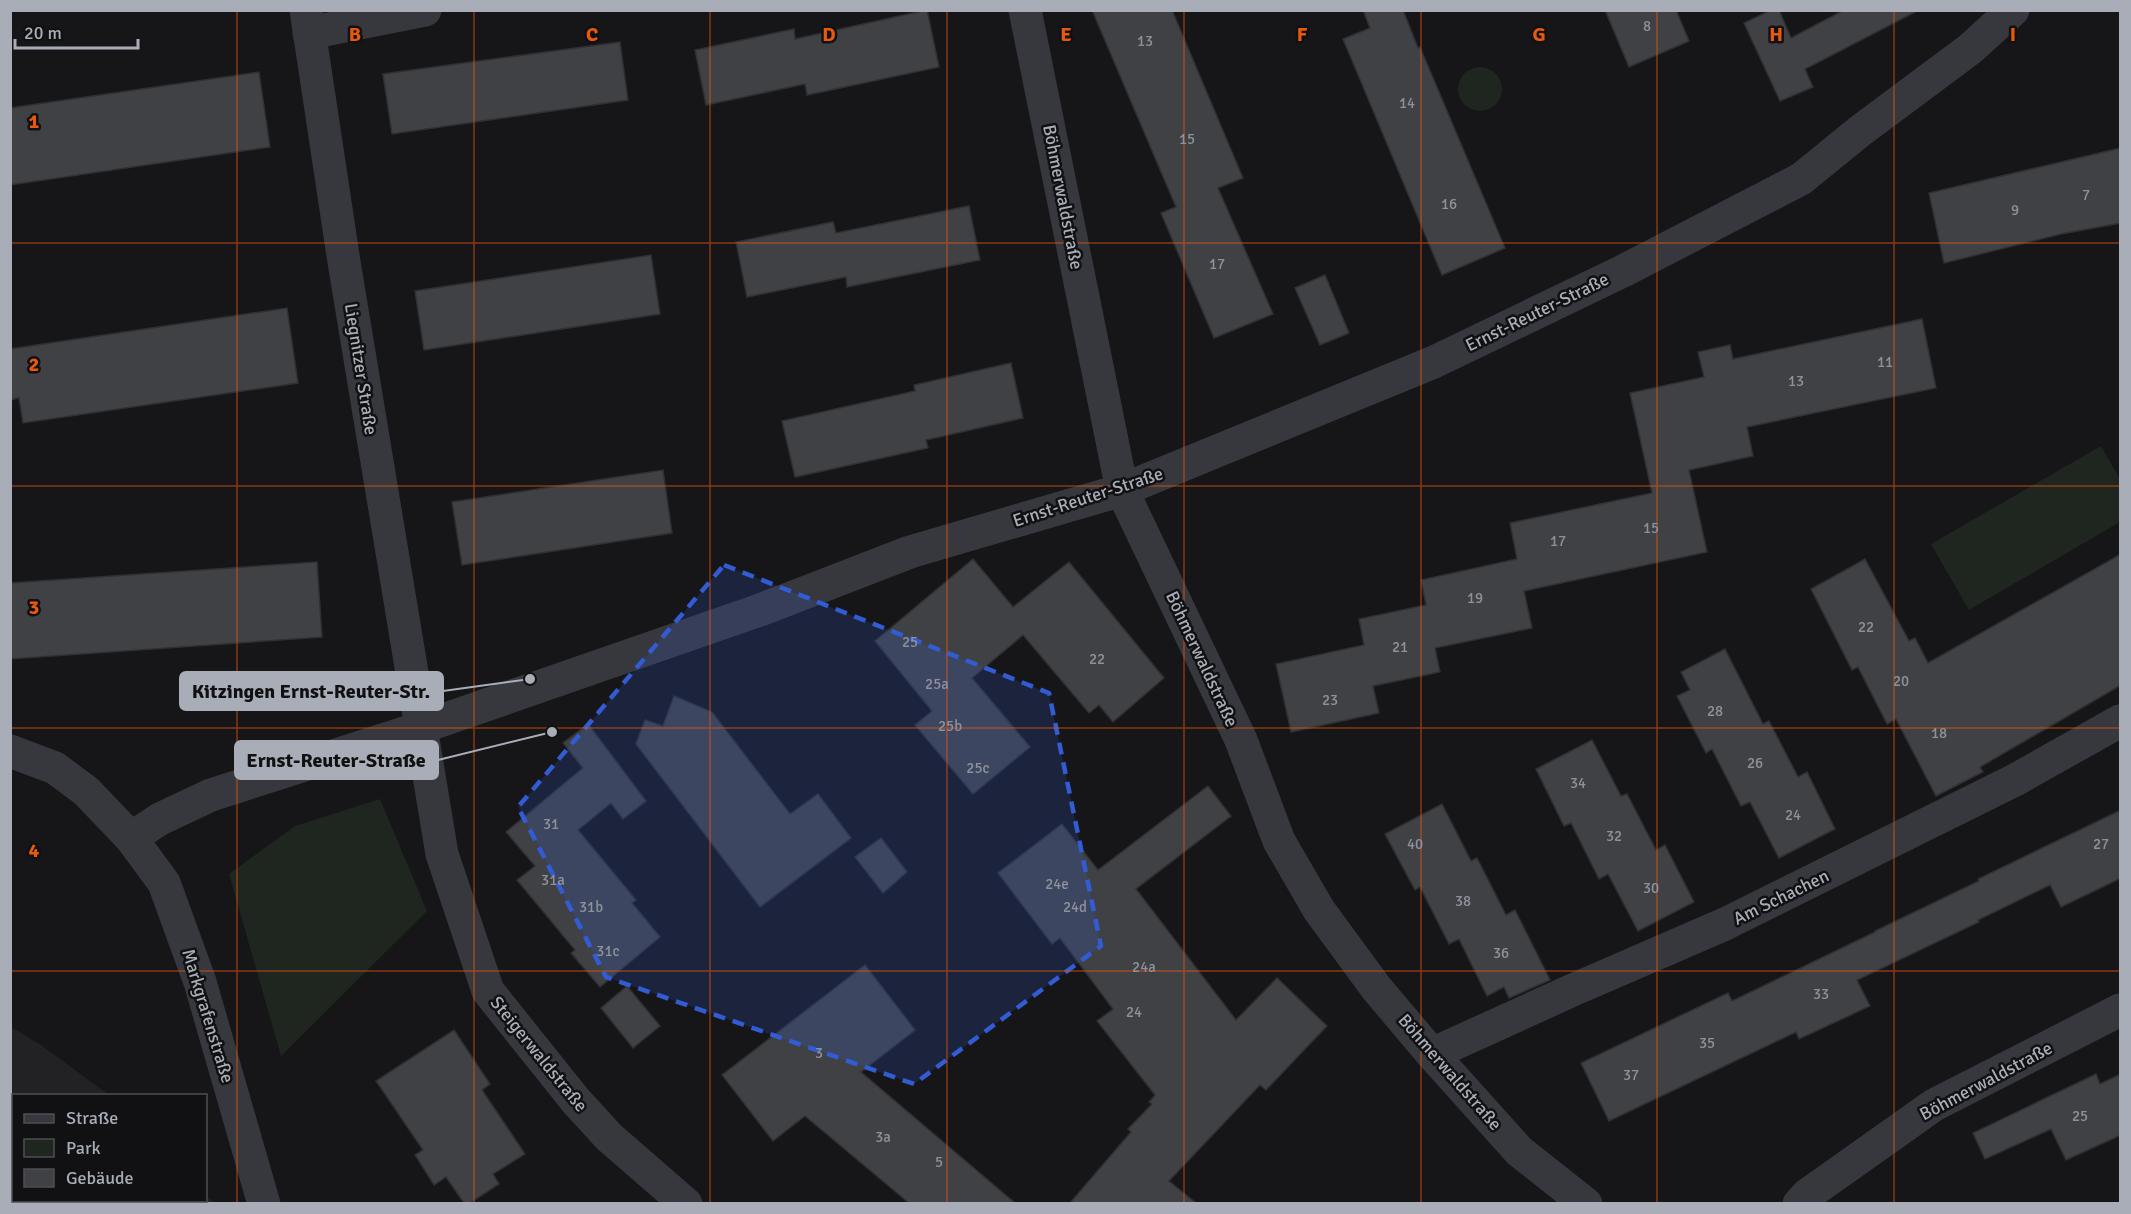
<svg xmlns="http://www.w3.org/2000/svg" width="2131" height="1214" font-family="Signika,sans-serif">
<style>
.built{fill:#222225}
.green{fill:#1e261f}
.building{fill:#404145;stroke:#303034;stroke-width:1.5}
.lines{fill:none;stroke-linecap:round;stroke-linejoin:round}
.minor{stroke:#37383d;stroke-width:33}
.tertiary{stroke:#37383d;stroke-width:33}
.marked{fill:#325cd3;fill-opacity:0.2;stroke:#325cd3;stroke-width:4.5;stroke-dasharray:12 8;stroke-linejoin:round}
.grid{fill:none;stroke:#e8590c;stroke-width:1.5;stroke-opacity:0.55}
.labels{text-anchor:middle;stroke-width:5;stroke-linejoin:round;paint-order:stroke}
.number-label{font-size:15px;fill:#8e929b}
.street-label{font-size:18px;fill:#a8adb8;stroke:#111113}
.grid-label{font-size:20px;text-anchor:middle;font-weight:bold;fill:#e8590c;stroke:#111113;stroke-width:5;stroke-linejoin:round;paint-order:stroke}
.leader{fill:none;stroke:#a8adb8;stroke-width:2}
.callout-dot{fill:#a8adb8;stroke:#111113;stroke-width:2}
.callout{fill:#a8adb8;stroke:#a8adb8;stroke-width:2}
.callout-label{font-size:20px;text-anchor:middle;font-weight:bold;fill:#111}
</style>
<rect width="100%" height="100%" fill="#161618"/>
<path class="built" d="M11,1027l30,18 68,50 -95,1v104h192v-3l10,6h-205z"/>
<g class="green">
<circle cx="1480" cy="89" r="22"/>
<path d="M2101,446l19,33v43l-151,88 -38,-66z"/>
<path d="M380,799l47,112 -146,145 -52,-182 66,-48z"/>
</g>
<g class="building">
<path d="M927,10l12,57 -132,28 -2,-11 -99,21 -11,-55 99,-21 1,10z"/>
<path d="M1092,10h80l71,168 -25,10 55,126 -59,24 -53,-125 15,-6z"/>
<path d="M1363,10h40l15,38 2,-1 85,201 -63,27 -99,-236 27,-11z"/>
<path d="M1605,10h71l13,31 -60,26z"/>
<path d="M1771,10h8l12,28 53,-28h75l-114,59 8,18 -33,14 -36,-78z"/>
<path d="M620,42l8,58 -236,34 -9,-60z"/>
<path d="M259,72l11,75 -260,38v-77z"/>
<path d="M2121,148v75l-60,11 -117,29 -15,-70z"/>
<path d="M969,206l11,54 -133,27 -1,-10 -99,20 -11,-55 97,-20 3,11z"/>
<path d="M651,255l9,59 -236,36 -9,-59z"/>
<path d="M1325,275l24,58 -29,12 -25,-57z"/>
<path d="M287,308l11,75 -275,40 -4,-25 -9,2v-51z"/>
<path d="M1922,319l14,69 -189,39 6,29 -64,14 18,82 -183,39 8,37 -97,20 5,24 -67,14 6,27 -88,19 -15,-68 88,-19 -5,-26 67,-14 -5,-25 96,-21 -7,-36 142,-30 -22,-100 74,-16 -6,-25 32,-7 3,14z"/>
<path d="M1011,363l12,55 -97,22 2,8 -133,29 -13,-56 133,-30 -1,-6z"/>
<path d="M663,470l9,63 -210,32 -10,-63z"/>
<path d="M2121,554v131l-141,82 3,5 -47,24 -40,-77 -9,5 -29,-57 -6,3 -41,-81 54,-30 44,82 6,-3 13,25z"/>
<path d="M973,559l40,48 56,-45 95,116 -51,44 -14,-17 -10,8 -66,-78 -51,43 58,69 -57,47 -58,-69 17,-14 -57,-70z"/>
<path d="M317,562l5,75 -312,22v-76z"/>
<path d="M1725,649l38,75 6,-3 29,56 9,-5 28,57 -56,29 -29,-56 -9,4 -29,-57 -6,4 -29,-57 13,-6 -9,-18z"/>
<path d="M674,696l38,16 78,102 28,-20 33,44 -91,69 -124,-163 9,-24 18,6z"/>
<path d="M588,724l58,77 -23,18 -12,-16 -33,27 58,70 -4,3 28,34 -60,50 -29,-34 4,-3 -58,-70 18,-14 -29,-34 77,-64 -20,-25z"/>
<path d="M1592,740l29,56 6,-2 29,56 9,-5 29,57 -56,29 -30,-57 -9,5 -28,-56 -7,3 -28,-57z"/>
<path d="M1208,786l23,30 -95,73 100,131 41,-42 50,48 -61,64 -6,-5 -91,96 27,22h-126l61,-71 -3,-3 24,-25 -3,-2 6,-7 -58,-74 16,-12 -53,-71 -8,6 -54,-71 64,-49 36,46z"/>
<path d="M1442,804l29,57 6,-3 29,57 9,-5 35,70 -41,18 -5,-11 -17,9 -28,-57 -10,5 -29,-57 -5,3 -30,-56z"/>
<path d="M2121,810v68l-60,29 -11,-22 -72,35 1,2 -122,58 13,26 -71,33 -3,-7 -187,89 -28,-58 147,-70 4,8 143,-69v-1l104,-50 -1,-2z"/>
<path d="M881,838l26,34 -24,21 -28,-36z"/>
<path d="M865,965l50,65 -54,42 154,131h-106l-104,-87 -32,25 -51,-66z"/>
<path d="M627,986l33,40 -27,22 -32,-40z"/>
<path d="M454,1030l36,54 -8,6 43,64 -32,20 6,10 -29,19h-6l-18,-26 -12,8 -19,-30 8,-5 -47,-69z"/>
<path d="M2096,1074l4,10 21,-10v61l-55,25 -15,-31 -66,30 -12,-26z"/>
</g>
<g class="lines">
<g class="minor">
<path d="M306,10l38,252 98,592 46,137 88,110 33,36 77,67"/>
<path d="M1025,10l97,480 119,250 38,101 40,69 58,79 55,65 87,97 67,53"/>
<path d="M309,33l116,-23"/>
<path d="M131,838l29,-19 51,-24 209,-67 92,-32 248,-86 150,-58 212,-62 312,-128 189,-91 178,-92 59,-48 110,-82 43,-39"/>
<path d="M1432,1054l143,-65 150,-65 290,-144 105,-59"/>
<path d="M1799,1204l8,-9 127,-90 186,-95"/>
</g>
<path class="tertiary" d="M10,751l45,17 31,23 45,47 33,45 36,99 64,222"/>
</g>
<path class="marked" d="M724,565l325,128 52,253 -187,138 -308,-107 -88,-170z"/>
<path class="grid" d="M237,10v1194M474,10v1194M710,10v1194M947,10v1194M1184,10v1194M1421,10v1194M1657,10v1194M1894,10v1194M10,243h2110M10,486h2110M10,728h2110M10,971h2110"/>
<g class="labels">
<g class="number-label">
<text x="1647" y="31">8</text>
<text x="1145" y="46">13</text>
<text x="1407" y="108">14</text>
<text x="1187" y="144">15</text>
<text x="2086" y="200">7</text>
<text x="1449" y="209">16</text>
<text x="2015" y="215">9</text>
<text x="1217" y="269">17</text>
<text x="1885" y="367">11</text>
<text x="1796" y="386">13</text>
<text x="1651" y="533">15</text>
<text x="1558" y="546">17</text>
<text x="1475" y="603">19</text>
<text x="1866" y="632">22</text>
<text x="910" y="647">25</text>
<text x="1400" y="652">21</text>
<text x="1097" y="664">22</text>
<text x="1901" y="686">20</text>
<text x="937" y="689">25a</text>
<text x="1330" y="705">23</text>
<text x="1715" y="716">28</text>
<text x="950" y="731">25b</text>
<text x="1939" y="738">18</text>
<text x="1755" y="768">26</text>
<text x="978" y="773">25c</text>
<text x="1578" y="788">34</text>
<text x="1793" y="820">24</text>
<text x="551" y="829">31</text>
<text x="1614" y="841">32</text>
<text x="1415" y="849">40</text>
<text x="2101" y="849">27</text>
<text x="553" y="885">31a</text>
<text x="1057" y="889">24e</text>
<text x="1651" y="893">30</text>
<text x="1463" y="906">38</text>
<text x="591" y="912">31b</text>
<text x="1075" y="912">24d</text>
<text x="608" y="956">31c</text>
<text x="1501" y="958">36</text>
<text x="1144" y="972">24a</text>
<text x="1821" y="999">33</text>
<text x="1134" y="1017">24</text>
<text x="1707" y="1048">35</text>
<text x="819" y="1058">3</text>
<text x="1631" y="1080">37</text>
<text x="2080" y="1121">25</text>
<text x="883" y="1142">3a</text>
<text x="939" y="1167">5</text>
</g>
<g class="street-label">
<text transform="translate(1063 197) rotate(79)" y="6">Böhmerwaldstraße</text>
<text transform="translate(1537 312) rotate(-26)" y="6">Ernst-Reuter-Straße</text>
<text transform="translate(361 369) rotate(81)" y="6">Liegnitzer Straße</text>
<text transform="translate(1088 497) rotate(-18)" y="6">Ernst-Reuter-Straße</text>
<text transform="translate(1202 659) rotate(65)" y="6">Böhmerwaldstraße</text>
<text transform="translate(1781 897) rotate(-26)" y="6">Am Schachen</text>
<text transform="translate(208 1016) rotate(73)" y="6">Markgrafenstraße</text>
<text transform="translate(539 1054) rotate(51)" y="6">Steigerwaldstraße</text>
<text transform="translate(1450 1072) rotate(49)" y="6">Böhmerwaldstraße</text>
<text transform="translate(1986 1081) rotate(-28)" y="6">Böhmerwaldstraße</text>
</g>
</g>
<g class="grid-label">
<text x="355" y="41">B</text>
<text x="592" y="41">C</text>
<text x="829" y="41">D</text>
<text x="1066" y="41">E</text>
<text x="1302" y="41">F</text>
<text x="1539" y="41">G</text>
<text x="1776" y="41">H</text>
<text x="2013" y="41">I</text>
<text x="34" y="128">1</text>
<text x="34" y="371">2</text>
<text x="34" y="614">3</text>
<text x="34" y="857">4</text>
</g>
<path class="leader" d="M530 679L443 691M552 732L438 760"/>
<g class="callout-dot">
<circle cx="530" cy="679" r="6"/>
<circle cx="552" cy="732" r="6"/>
</g>
<g class="callout">
<rect x="180" y="672" width="263" height="38" rx="6"/>
<rect x="235" y="741" width="203" height="38" rx="6"/>
</g>
<g class="callout-label">
<text x="311" y="698">Kitzingen Ernst-Reuter-Str.</text>
<text x="336" y="767">Ernst-Reuter-Straße</text>
</g>
<rect width="2131" height="1214" fill="none" stroke="#a8adb8" stroke-width="24"/>
<rect x="12" y="1094" width="195" height="108" fill="#111113" stroke="#4d4f55" stroke-width="1.5"/>
<rect x="24" y="1114" width="30" height="9" fill="#37383d" stroke="#4d4f55" stroke-width="1.5"/>
<text x="66" y="1124" font-size="18" fill="#a8adb8">Straße</text>
<rect x="24" y="1139" width="30" height="18" fill="#1e261f" stroke="#4d4f55" stroke-width="1.5"/>
<text x="66" y="1154" font-size="18" fill="#a8adb8">Park</text>
<rect x="24" y="1169" width="30" height="18" fill="#404145" stroke="#4d4f55" stroke-width="1.5"/>
<text x="66" y="1184" font-size="18" fill="#a8adb8">Gebäude</text>
<path d="M15 39v9h123v-9" fill="none" stroke="#a8adb8" stroke-width="3"/>
<text x="24" y="39" font-size="18" fill="#a8adb8" stroke="#111113" stroke-width="4.5" paint-order="stroke">20 m</text>
</svg>
